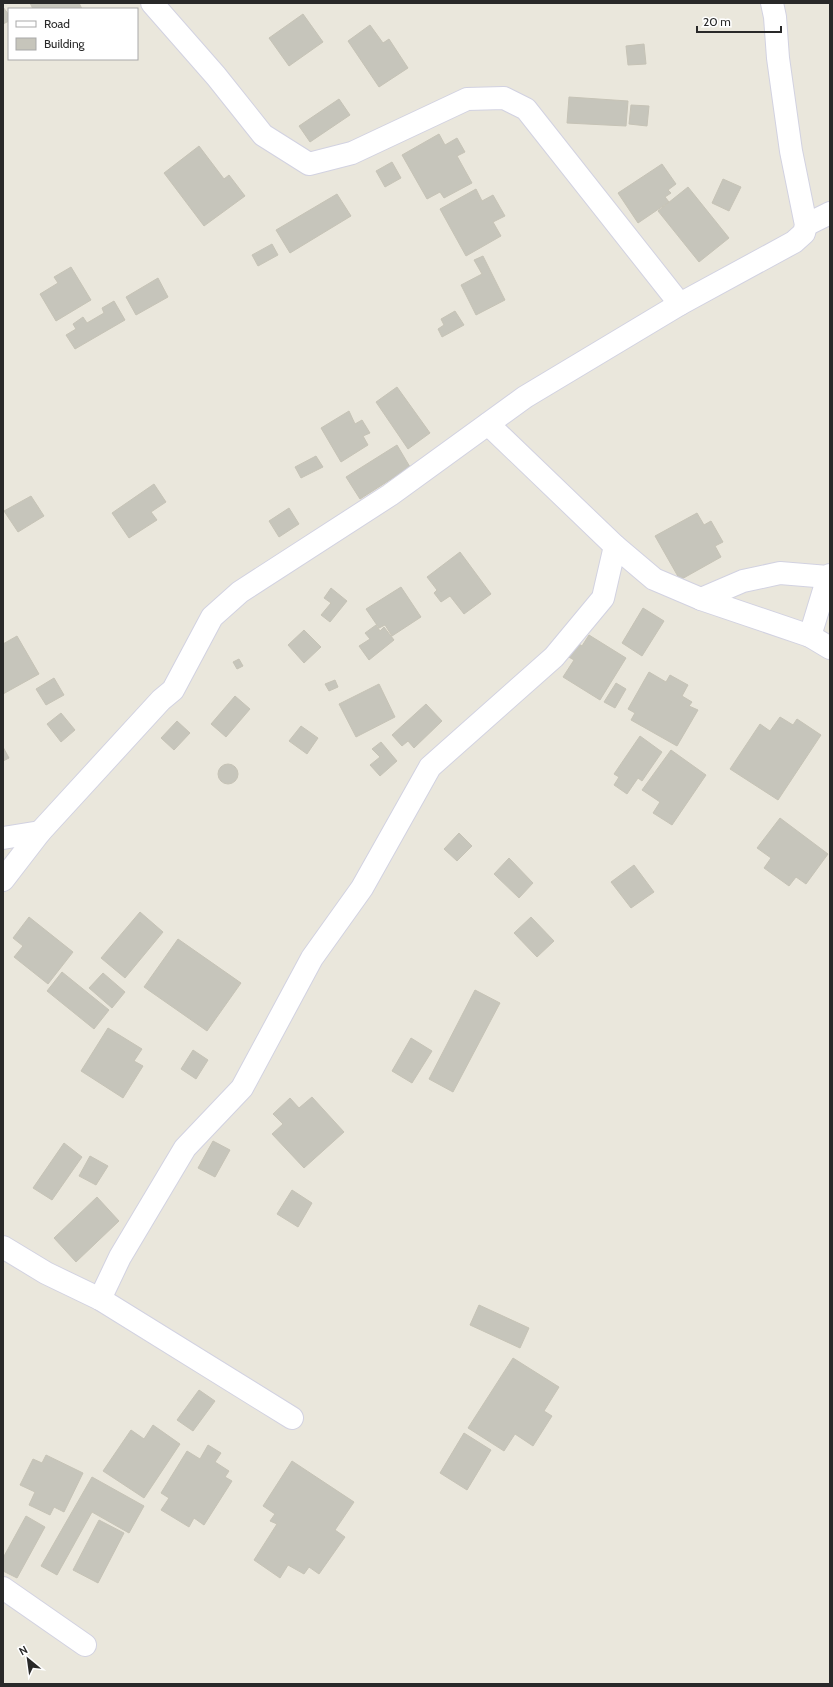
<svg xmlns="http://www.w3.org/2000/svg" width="833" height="1687" font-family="Cabin,sans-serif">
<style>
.building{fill:#c6c5bb;stroke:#c6c3b6}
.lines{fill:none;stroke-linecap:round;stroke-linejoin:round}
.street-casing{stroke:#d2d2e1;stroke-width:24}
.street{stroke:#fff;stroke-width:22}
</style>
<rect width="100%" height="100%" fill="#eae7dc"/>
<g class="building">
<path d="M30,3h49l3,6h-49z"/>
<path d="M3,7l6,8v6l-6,3z"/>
<path d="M303,14l20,28 -34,24 -20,-28z"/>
<path d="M370,25l13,18 6,-4 19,29 -29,19 -31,-46z"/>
<path d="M644,44l2,20 -18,1 -2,-19z"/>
<path d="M569,97l59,4 -2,25 -59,-3z"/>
<path d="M339,99l11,16 -40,27 -11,-16z"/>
<path d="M631,105l18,1 -2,20 -18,-2z"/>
<path d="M439,134l6,11 12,-7 8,14 -8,4 15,27 -28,15 -4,-6 -13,7 -25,-44z"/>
<path d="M199,146l25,33 5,-4 16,21 -41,30 -40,-53z"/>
<path d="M392,162l9,16 -16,9 -9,-16z"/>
<path d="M662,164l14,20 -8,6 3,3 -6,4 4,5 -31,21 -20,-30z"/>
<path d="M723,179l18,8 -12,24 -17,-8z"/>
<path d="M688,187l41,51 -30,24 -41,-51z"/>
<path d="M476,189l6,12 11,-6 12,21 -12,6 8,14 -35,20 -26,-47z"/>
<path d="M337,194l14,22 -61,37 -14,-23z"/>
<path d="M272,244l6,11 -20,11 -6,-11z"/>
<path d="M483,256l22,44 -29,15 -15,-30 21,-11 -8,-14z"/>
<path d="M71,267l20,33 -35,21 -16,-27 18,-11 -4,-6z"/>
<path d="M158,278l10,19 -32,18 -10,-18z"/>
<path d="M114,301l11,19 -50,29 -9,-14 10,-6 -3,-5 10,-7 4,6 17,-10 -2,-5z"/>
<path d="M455,311l9,14 -22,12 -4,-8 6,-4 -3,-6z"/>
<path d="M397,387l33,46 -22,16 -32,-47z"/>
<path d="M349,411l6,13 7,-4 8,13 -7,3 5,9 -27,17 -20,-34z"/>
<path d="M397,445l13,22 -50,32 -14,-22z"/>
<path d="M316,456l7,11 -22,11 -6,-11z"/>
<path d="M154,484l12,18 -15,10 6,8 -28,18 -17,-25z"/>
<path d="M31,496l13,20 -26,16 -14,-21z"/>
<path d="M289,508l10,16 -20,13 -10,-16z"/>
<path d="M697,513l7,12 7,-4 12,21 -8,4 6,11 -41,23 -25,-44z"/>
<path d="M460,552l31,42 -27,20 -14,-18 -9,6 -7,-9 3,-3 -10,-13z"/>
<path d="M401,587l20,30 -29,19 -7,-11 -6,3 -13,-19z"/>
<path d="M331,588l16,13 -17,21 -9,-7 10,-12 -7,-5z"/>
<path d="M643,608l21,13 -22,35 -20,-13z"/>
<path d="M376,625l4,6 4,-4 10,13 -25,20 -10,-14 11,-7 -5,-6z"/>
<path d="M304,630l17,17 -17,16 -16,-18z"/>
<path d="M589,635l37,23 -26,42 -37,-23 11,-17 -7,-4 9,-14 6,4z"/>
<path d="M17,636l22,38 -36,20v-50z"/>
<path d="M239,659l4,7 -6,3 -4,-7z"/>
<path d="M649,672l17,10 4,-7 18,10 -6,11 10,6 -3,4 9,4 -21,36 -46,-26 4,-7 -7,-4z"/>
<path d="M54,678l10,17 -18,10 -10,-16z"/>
<path d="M335,680l3,7 -9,4 -4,-7z"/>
<path d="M616,683l10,6 -11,19 -11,-6z"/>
<path d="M379,684l16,33 -39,20 -17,-33z"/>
<path d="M235,696l15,13 -24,28 -15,-13z"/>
<path d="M426,704l16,17 -28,27 -6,-7 -6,5 -10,-11z"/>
<path d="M61,713l14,17 -14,12 -14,-18z"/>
<path d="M780,717l13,8 4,-6 24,16 -43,65 -48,-31 30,-45 10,7z"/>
<path d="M177,721l13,12 -16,17 -13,-12z"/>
<path d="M301,726l17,12 -11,16 -18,-13z"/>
<path d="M640,736l22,16 -20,29 -4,-3 -11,16 -13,-9 5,-8 -5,-3z"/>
<path d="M381,742l16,19 -17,15 -10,-11 10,-8 -8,-8z"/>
<path d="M3,747l6,11 -6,3z"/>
<path d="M671,750l35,25 -34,50 -19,-12 7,-11 -18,-12z"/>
<circle cx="228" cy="774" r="10"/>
<path d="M780,818l48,36 -22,30 -10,-7 -7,9 -25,-18 7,-10 -14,-10z"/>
<path d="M459,833l13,13 -15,15 -13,-12z"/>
<path d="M509,858l24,25 -14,15 -25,-24z"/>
<path d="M634,865l20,27 -23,16 -20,-26z"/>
<path d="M140,912l23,20 -38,46 -24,-20z"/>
<path d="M29,917l44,35 -25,32 -34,-27 9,-11 -10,-8z"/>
<path d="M531,917l23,24 -17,16 -23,-24z"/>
<path d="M178,939l63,44 -34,48 -63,-44z"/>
<path d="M62,972l47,38 -15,19 -47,-38z"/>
<path d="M103,973l22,19 -13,16 -23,-20z"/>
<path d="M475,990l25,13 -47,89 -24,-13z"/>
<path d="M108,1028l34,21 -8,12 9,5 -20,32 -42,-27z"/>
<path d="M411,1038l21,13 -20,32 -20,-12z"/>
<path d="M193,1050l15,10 -12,19 -15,-10z"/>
<path d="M312,1097l32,35 -40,36 -32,-34 11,-10 -10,-10 17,-16 9,10z"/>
<path d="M213,1141l17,9 -15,27 -17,-9z"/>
<path d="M64,1143l18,14 -30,43 -19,-12z"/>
<path d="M90,1156l18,10 -12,19 -17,-9z"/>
<path d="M292,1190l20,13 -14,24 -21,-13z"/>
<path d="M97,1197l22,24 -43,41 -22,-24z"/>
<path d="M479,1305l50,23 -9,20 -50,-23z"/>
<path d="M513,1358l46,29 -15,24 8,5 -19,30 -18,-12 -11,17 -36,-23z"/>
<path d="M199,1390l16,11 -22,30 -16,-11z"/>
<path d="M153,1425l27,19 -36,54 -41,-27 28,-41 13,9z"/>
<path d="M464,1433l27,17 -24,40 -27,-17z"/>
<path d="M208,1445l13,8 -6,9 14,9 -4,6 7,4 -28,44 -10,-7 -5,9 -28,-17 8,-12 -8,-5 26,-42 13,8z"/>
<path d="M46,1455l37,18 -19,39 -10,-5 -4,8 -21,-10 6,-13 -15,-7 13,-26 9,4z"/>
<path d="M292,1461l62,41 -19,28 10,7 -26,37 -10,-7 -5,7 -16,-9 -8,13 -26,-18 23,-36 -7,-3 5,-7 -12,-8z"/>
<path d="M92,1477l52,29 -15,27 -37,-21 -35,63 -16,-9z"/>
<path d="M26,1516l19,11 -28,51 -14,-7v-13z"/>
<path d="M99,1520l25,13 -26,50 -25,-13z"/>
</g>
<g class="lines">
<defs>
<g id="street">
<path d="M152,3l64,73 47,59 46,29 43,-11 115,-54 37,-1 22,11 154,195"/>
<path d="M806,225l24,-12"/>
<path d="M488,424l127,122"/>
<path d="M701,599l109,37 20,12"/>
<path d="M810,636l18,-59"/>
<path d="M3,838l37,-6"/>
<path d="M3,880l37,-48 121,-132 12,-10 39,-73 28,-25 150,-97 135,-98 155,-93 114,-62 10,-9 2,-8 -15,-74 -13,-93 -3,-41 -3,-14"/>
<path d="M3,1247l43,26 54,26 192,119"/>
<path d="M100,1299l20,-42 65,-109 57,-60 70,-130 50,-70 68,-121 124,-110 49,-59 12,-52 39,33 47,20 42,-18 37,-8 48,4 2,-2"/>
<path d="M3,1588l82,57"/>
</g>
</defs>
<use href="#street" class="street-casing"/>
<use href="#street" class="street"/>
</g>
<rect width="833" height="1687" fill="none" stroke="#292929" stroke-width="8"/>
<rect x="8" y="8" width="130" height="52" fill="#ffffff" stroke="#a9a9a9"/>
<rect x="16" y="21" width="20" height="6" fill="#ffffff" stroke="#a9a9a9"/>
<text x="44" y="28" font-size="12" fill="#292929">Road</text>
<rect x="16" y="38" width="20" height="12" fill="#c6c5bb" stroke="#a9a9a9"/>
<text x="44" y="48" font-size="12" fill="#292929">Building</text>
<g transform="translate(28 1659) rotate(331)" stroke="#ffffff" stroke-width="3" paint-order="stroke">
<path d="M0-3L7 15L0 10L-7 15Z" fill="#292929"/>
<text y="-6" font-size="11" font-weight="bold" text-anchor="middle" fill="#292929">N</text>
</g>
<path d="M697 26v6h84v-6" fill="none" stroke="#292929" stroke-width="2"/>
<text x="703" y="26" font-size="12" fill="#292929" stroke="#ffffff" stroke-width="3" paint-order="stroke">20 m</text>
</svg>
